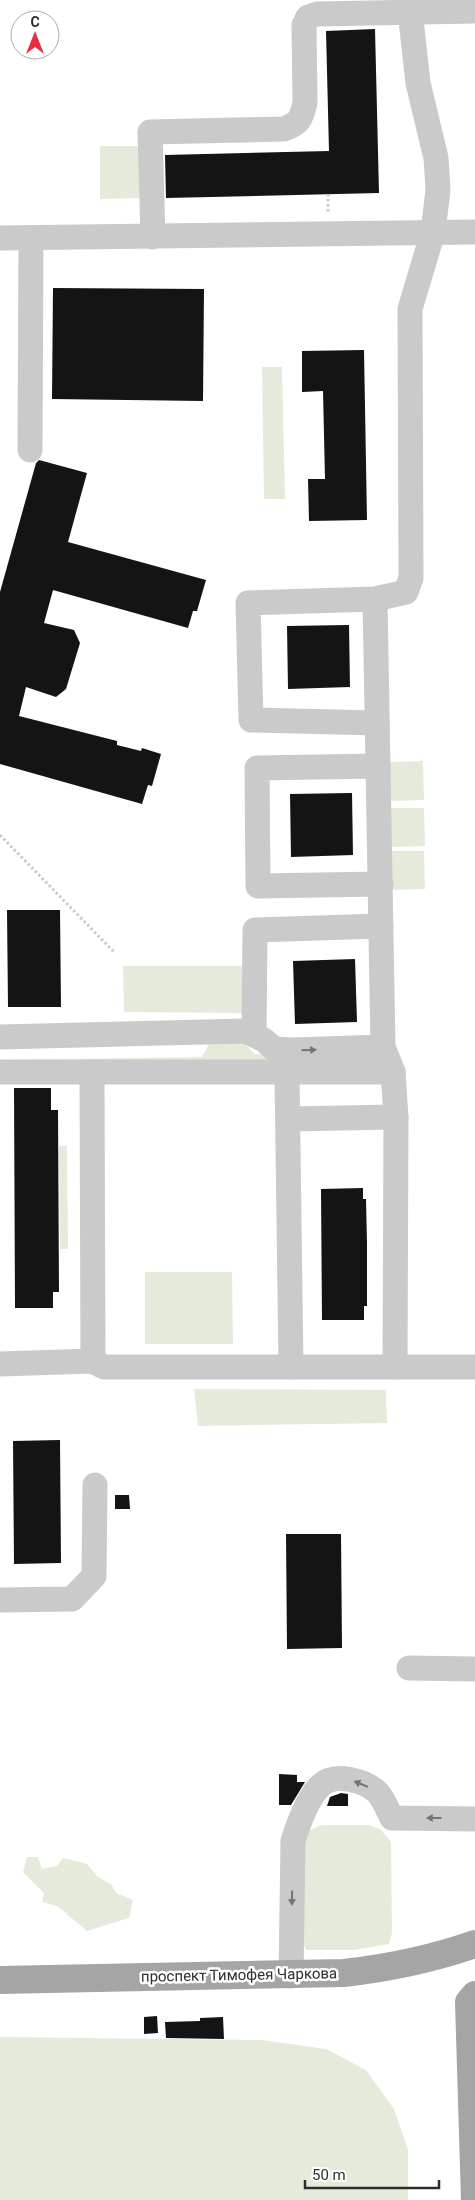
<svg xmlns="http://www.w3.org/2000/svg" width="475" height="2200" font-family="Roboto,sans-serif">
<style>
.green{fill:#e4ebda}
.building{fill:#141414}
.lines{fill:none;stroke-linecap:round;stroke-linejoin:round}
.path{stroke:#cacaca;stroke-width:3;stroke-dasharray:2.5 2.5;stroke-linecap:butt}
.minor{stroke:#cacaca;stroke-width:25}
.major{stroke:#a5a5a5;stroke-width:28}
.oneway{fill:#747474}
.labels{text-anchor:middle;stroke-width:5;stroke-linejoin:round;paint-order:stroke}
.street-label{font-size:15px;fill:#2d2d2d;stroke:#fff}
</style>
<rect width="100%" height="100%" fill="#fff"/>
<g class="green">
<path d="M100,146h46v52l-46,1z"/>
<path d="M262,367h20l3,132h-21z"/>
<path d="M423,761l1,39 -35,1v-39z"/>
<path d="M390,808h34l1,38 -35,1z"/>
<path d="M390,851h34l1,38 -35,1z"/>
<path d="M123,966h119v47l-118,-1z"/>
<path d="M241,1041l14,13 117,-1 5,8 -377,-1 202,-3 8,-15z"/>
<path d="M59,1146h8l1,103h-8z"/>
<path d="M145,1272h87l1,72h-88z"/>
<path d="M194,1389l192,1 1,33 -189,3z"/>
<path d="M321,1825h48l12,5 10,12 1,91 -3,11 -35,6h-48l-6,-14 1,-95 7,-10z"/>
<path d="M27,1857h11l4,12 15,-3 6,-8 24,6 11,13 13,7 5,9 17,7 -4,18 -42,13 -30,-25 -15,-4 2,-9 -21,-21z"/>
<path d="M0,2037l261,3 65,9 40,21 28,39 14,41v50h-408z"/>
</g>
<g class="building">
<path d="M375,29l4,164 -213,5 -1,-43 164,-4 -3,-120z"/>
<path d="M53,288l151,1 -1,112 -151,-2z"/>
<path d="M364,350l3,170 -58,1 -1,-42h17l-2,-88 -21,1v-41z"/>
<path d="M39,460l48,13 -19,69 138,38 -9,31h-4l-5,17 -135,-38 -9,33 30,7 6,13 -14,46 -10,8 -30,-10 -7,29 98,25v4l24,6 1,-3 19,6 -9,32 -4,-1 -6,19 -142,-40v-172l36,-129z"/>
<path d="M349,625l1,62 -62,2 -1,-63z"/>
<path d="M352,793l1,62 -62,2 -1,-63z"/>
<path d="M7,910h53l1,97h-53z"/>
<path d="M355,959l2,63 -62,2 -2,-63z"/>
<path d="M14,1088h37v22h7l1,182h-6v16h-38z"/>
<path d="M363,1188v11h3l1,44v63h-3v14h-42l-1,-131z"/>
<path d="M60,1440l1,123 -47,1 -1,-123z"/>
<path d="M115,1495h14l1,14h-15z"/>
<path d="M286,1534h55l1,114 -55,1z"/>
<path d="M279,1774l18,1v7h8l-14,23h-12z"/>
<path d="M341,1793l7,1v12h-21l3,-9z"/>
<path d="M157,2016l1,17 -14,1v-17z"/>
<path d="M223,2017l1,22 -58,-1 -1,-16 35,-1v-3z"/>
</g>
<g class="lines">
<g class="path">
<path d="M328,194v20"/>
<path d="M0,835l114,117"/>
</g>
<g class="minor">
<path d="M153,237l-3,-105 134,-3c16,-6 17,-10 21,-26l-1,-78 4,-8 9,-3 158,-3"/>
<path d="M0,238l475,-6"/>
<path d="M30,450l1,-212"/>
<path d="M377,723l-126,-3 -3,-117 127,-4 31,-7 5,-14 -1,-269 23,-77 5,-42 -2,-32 -18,-75 -8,-72"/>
<path d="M378,766l-121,2 1,118 123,-2"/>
<path d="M254,1035l1,-105 126,-4"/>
<path d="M0,1037l245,-6 19,9 10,9 19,1 90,-3"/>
<path d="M0,1072h393"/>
<path d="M287,1074l4,293"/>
<path d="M288,1119l108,-2"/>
<path d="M93,1361l11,6h291l1,-250 -3,-45 -10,-25 -8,-448"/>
<path d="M0,1364l93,-3 -1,-287"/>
<path d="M395,1367h80"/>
<path d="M0,1600l72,-1 22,-23 1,-91"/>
<path d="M409,1668l66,1"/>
<path d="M291,1976l2,-135c5,-16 15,-43 27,-55 14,-14 44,-6 57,6 6,6 11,18 15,26l83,1"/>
</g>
<g class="major">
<path d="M0,1980l344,-7c45,-5 88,-14 131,-29"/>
<path d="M475,2200l-6,-198 6,-7"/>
</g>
</g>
<defs><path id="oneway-solid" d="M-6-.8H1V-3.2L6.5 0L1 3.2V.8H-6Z" transform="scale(1.25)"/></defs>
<g class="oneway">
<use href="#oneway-solid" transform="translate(309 1050) rotate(-2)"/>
<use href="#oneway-solid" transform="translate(361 1784) rotate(-158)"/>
<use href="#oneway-solid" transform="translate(434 1818) rotate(-180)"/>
<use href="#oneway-solid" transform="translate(292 1898) rotate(91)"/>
</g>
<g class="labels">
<g class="street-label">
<text transform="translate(239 1975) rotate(-1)" y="5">проспект Тимофея Чаркова</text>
</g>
</g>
<g transform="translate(35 35)"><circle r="24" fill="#ffffff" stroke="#ababab"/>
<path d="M0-4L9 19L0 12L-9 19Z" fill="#e62d41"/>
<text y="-8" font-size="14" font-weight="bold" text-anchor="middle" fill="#2d2d2d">С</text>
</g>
<path d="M305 2180v8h134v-8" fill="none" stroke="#2d2d2d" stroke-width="2.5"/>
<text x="312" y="2180" font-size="15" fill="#2d2d2d" stroke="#ffffff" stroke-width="4" paint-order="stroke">50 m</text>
</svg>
